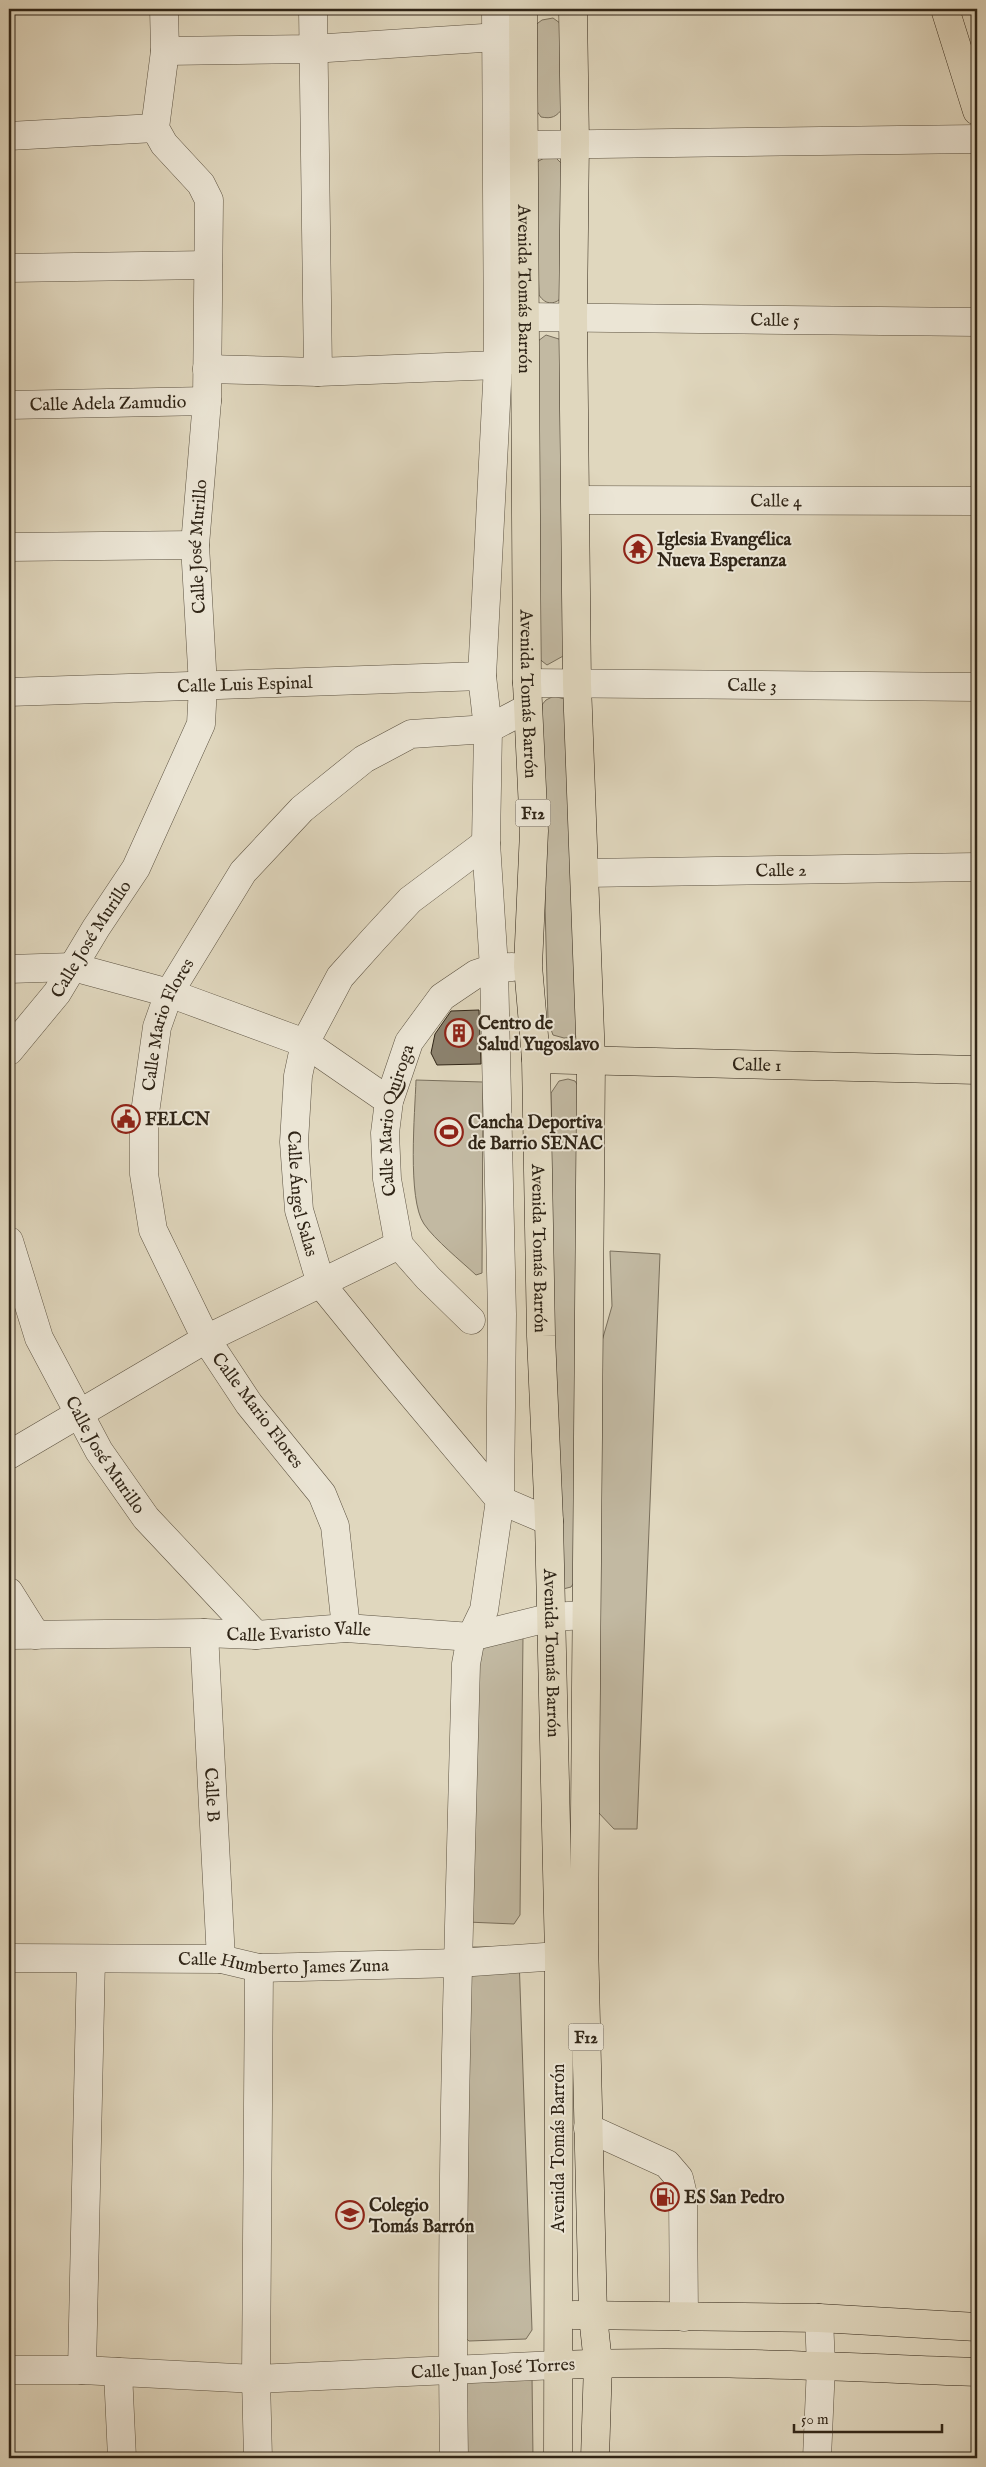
<svg xmlns="http://www.w3.org/2000/svg" width="986" height="2467" font-family="'IM FELL English',serif">
<style>
.green{fill:#c2b9a2;stroke:#796f5c}
.building{fill:#8c826e;stroke:#302517}
.lines{fill:none;stroke-linecap:round;stroke-linejoin:round}
.minor-casing{stroke:#5c5241;stroke-width:29}
.major-casing{stroke:#302517;stroke-width:29}
.minor{stroke:#ebe5d5;stroke-width:28}
.major{stroke:#e0d7be;stroke-width:28}
.labels{text-anchor:middle;stroke-width:4;stroke-linejoin:round;paint-order:stroke}
.shield{fill:#ebe5d5;stroke:#685f50;stroke-width:1}
.shield-label{font-size:16px;font-weight:bold;fill:#302517}
.street-label{font-size:18px;fill:#302517;stroke:#ebe5d5}
.poi-label{font-size:18px;font-weight:bold;fill:#302517;stroke:#ebe5d5;text-anchor:start}
</style>
<rect width="100%" height="100%" fill="#e0d7be"/>
<filter id="stains"><feTurbulence type="fractalNoise" baseFrequency=".004" numOctaves="4"/><feColorMatrix values="0 0 0 0 .2 0 0 0 0 .09 0 0 0 0 .02 0 0 0 .5 -.17"/></filter>
<radialGradient id="worn" r=".72"><stop offset=".6" stop-color="#630" stop-opacity="0"/><stop offset="1" stop-color="#630" stop-opacity=".3"/></radialGradient>
<path class="green" d="M553,18l11,8 -1,82c-7,9 -11,11 -22,9l-5,-7 -2,-84 8,-6z
M546,157l10,1 7,7 1,130c-8,10 -18,11 -25,0l-4,-127 2,-6z
M546,335l16,5 3,315 -18,10 -9,-7v-317z
M554,696l10,3 4,10 9,315 -1,13 -12,1 -11,-3 -5,-14 -8,-314 6,-7z
M568,1079l7,2 5,8 -3,489 -6,9 -8,2 -12,-166v-330l8,-12z
M416,1080l67,2 -1,191 -6,2c-15,-14 -41,-35 -52,-51 -17,-25 -9,-112 -8,-144z
M610,1251l50,3 -23,575h-23l-17,-18 5,-470 10,-35z
M523,1636l-3,279 -6,9 -47,-2 -4,-276z
M467,1947h44l8,10 13,373 -6,9 -57,2 -8,-7z
M461,2369l71,7 1,82h-71z"/>
<path class="building" d="M479,1010l2,54 -44,1 -6,-12 4,-19 16,-23z"/>
<g class="lines">
<defs>
<g id="minor">
<path d="M313,9l5,363"/>
<path d="M165,51l147,-2 203,-13"/>
<path d="M9,136l146,-8"/>
<path d="M525,145l452,-6"/>
<path d="M9,268l199,-3"/>
<path id="s1" d="M524,317l453,5"/>
<path d="M207,369l111,3 180,-7 16,-8"/>
<path id="s2" d="M9,405l198,-4"/>
<path id="s3" d="M576,500l401,1"/>
<path d="M9,547l186,-2"/>
<path id="s4" d="M527,683l450,4"/>
<path id="s5" d="M9,692l473,-16"/>
<path id="s6" d="M486,843l-76,57 -36,39 -34,38 -35,66 -7,33 -4,66 5,68 22,74 65,80 114,136 49,21"/>
<path id="s7" d="M585,873l392,-6"/>
<path d="M9,969l64,-2 96,26 136,50 84,58"/>
<path id="s8" d="M9,1051l48,-58 39,-65 40,-60 65,-144 2,-38 -8,-141 12,-144 2,-201 -8,-16 -37,-40 -9,-16 10,-77 -1,-42"/>
<path id="s9" d="M9,1241l30,97 60,113 47,67 110,117"/>
<path id="s10" d="M471,1320l-43,-42 -29,-33 -12,-66 -2,-46 4,-32 20,-59 33,-45 34,-23 18,-6 18,-1"/>
<path d="M9,1455l197,-116 193,-94"/>
<path d="M9,1592l27,43"/>
<path id="s11" d="M346,1628l-11,-102 -13,-32 -73,-90 -43,-65 -53,-109 -9,-56v-54l13,-93 12,-34 74,-121 59,-63 62,-50 47,-25 77,-5 40,-21"/>
<path id="s12" d="M204,1633l17,326"/>
<path id="s13" d="M9,1635l195,-2 52,2 90,-7 125,9 81,-20 33,-2"/>
<path id="s14" d="M9,1958l212,1 38,9 199,-5 101,-7"/>
<path d="M588,2128l79,36 12,14 4,17 1,122"/>
<path d="M9,2370h73l174,9 301,-14"/>
<path d="M82,2370l9,-411"/>
<path d="M118,2372l4,86"/>
<path d="M258,2458l-2,-79 3,-411"/>
<path d="M454,2458c-4,-265 5,-530 12,-794l5,-27 13,-27 16,-110 2,-186 -8,-346 -8,-125 2,-114 -6,-53 16,-311 -2,-356"/>
<path d="M817,2458l4,-92 -2,-48"/>
</g>
<g id="major">
<path id="s15" d="M523,9l4,674 7,148 -6,135 8,93 5,277 8,185 10,435 -1,502"/>
<path d="M573,9l2,133 -2,175 4,367 14,377 -7,879 9,376 5,47 -3,95"/>
<path d="M945,9l32,102"/>
<path id="s16" d="M536,1059l441,11"/>
<path d="M574,2315l245,3 158,9"/>
<path d="M557,2365c139,-6 280,2 420,7"/>
</g>
</defs>
<use href="#minor" class="minor-casing"/>
<use href="#major" class="major-casing"/>
<use href="#minor" class="minor"/>
<use href="#major" class="major"/>
</g>
<defs>
<symbol id="temple-ring" viewBox="-11 -11 22 22"><circle r="9.5" fill="#ebe5d5" stroke="#8f2418" stroke-width="1.5"/><path d="M0-6L5-2H3V0L6.5 2.5H4V6H1.5V3h-3V6H-4V2.5H-6.5L-3 0V-2H-5Z" fill="#8f2418"/></symbol>
<symbol id="building-ring" viewBox="-11 -11 22 22"><circle r="9.5" fill="#ebe5d5" stroke="#8f2418" stroke-width="1.5"/><path d="M-4-6H4V6H1V3H-1V6H-4ZM-2.5-4.3h1.7v1.8h-1.7ZM.8-4.3h1.7v1.8H.8ZM-2.5-1h1.7V.8h-1.7ZM.8-1h1.7V.8H.8Z" fill="#8f2418"/></symbol>
<symbol id="civic-ring" viewBox="-11 -11 22 22"><circle r="9.5" fill="#ebe5d5" stroke="#8f2418" stroke-width="1.5"/><path d="M-.6-6.5H3V-4.5H.6V-3L4-1V1h2V6H-6V1h2V-1L-.6-3ZM-1.2 2.5V6h2.4V2.5Z" fill="#8f2418"/></symbol>
<symbol id="stadium-ring" viewBox="-11 -11 22 22"><circle r="9.5" fill="#ebe5d5" stroke="#8f2418" stroke-width="1.5"/><path d="M0-5a6.5 5 0 1 0 0 10a6.5 5 0 1 0 0-10ZM-3.5-1.8h7v3.6h-7Z" fill="#8f2418"/></symbol>
<symbol id="fuel-ring" viewBox="-11 -11 22 22"><circle r="9.5" fill="#ebe5d5" stroke="#8f2418" stroke-width="1.5"/><path d="M-5.5-6h7V0h2V4h1.3V-2.5L3-4.5l.8-.8L6-3V5H2.5V1h-1V6h-7ZM-4.2-4.7v3.2H.2V-4.7Z" fill="#8f2418"/></symbol>
<symbol id="school-ring" viewBox="-11 -11 22 22"><circle r="9.5" fill="#ebe5d5" stroke="#8f2418" stroke-width="1.5"/><path d="M0-5L7-2L0 1L-7-2ZM-4 1L0 2.5L4 1V4Q0 6-4 4Z" fill="#8f2418"/></symbol>
</defs>
<g fill-rule="evenodd">
<use href="#temple-ring" x="622" y="533" width="32" height="32"/>
<use href="#building-ring" x="443" y="1017" width="32" height="32"/>
<use href="#civic-ring" x="110" y="1103" width="32" height="32"/>
<use href="#stadium-ring" x="433" y="1116" width="32" height="32"/>
<use href="#fuel-ring" x="649" y="2181" width="32" height="32"/>
<use href="#school-ring" x="334" y="2199" width="32" height="32"/>
</g>
<g class="labels">
<g class="shield">
<rect x="515.5" y="799.5" width="35" height="27" rx="4"/>
<rect x="568.5" y="2023.5" width="35" height="27" rx="4"/>
</g>
<g class="shield-label">
<text x="533" y="819">F12</text>
<text x="586" y="2043">F12</text>
</g>
<g class="street-label">
<text dy="6" stroke="none"><textPath href="#s15" startOffset="280">Avenida Tomás Barrón</textPath></text>
<text dy="6" stroke="none"><textPath href="#s1" startOffset="251">Calle 5</textPath></text>
<text dy="6" stroke="none"><textPath href="#s2" startOffset="99">Calle Adela Zamudio</textPath></text>
<text dy="6" stroke="none"><textPath href="#s3" startOffset="200">Calle 4</textPath></text>
<text dy="6" stroke="none"><textPath href="#s8" startOffset="559">Calle José Murillo</textPath></text>
<text dy="6" stroke="none"><textPath href="#s5" startOffset="236">Calle Luis Espinal</textPath></text>
<text dy="6" stroke="none"><textPath href="#s4" startOffset="225">Calle 3</textPath></text>
<text dy="6" stroke="none"><textPath href="#s15" startOffset="685">Avenida Tomás Barrón</textPath></text>
<text dy="6" stroke="none"><textPath href="#s7" startOffset="196">Calle 2</textPath></text>
<text dy="6" stroke="none"><textPath href="#s8" startOffset="139">Calle José Murillo</textPath></text>
<text dy="6" stroke="none"><textPath href="#s11" startOffset="662">Calle Mario Flores</textPath></text>
<text dy="6" stroke="none"><textPath href="#s16" startOffset="221">Calle 1</textPath></text>
<text dy="6" stroke="none"><textPath href="#s10" startOffset="231">Calle Mario Quiroga</textPath></text>
<text dy="6" stroke="none"><textPath href="#s6" startOffset="426">Calle Ángel Salas</textPath></text>
<text dy="6" stroke="none"><textPath href="#s15" startOffset="1240">Avenida Tomás Barrón</textPath></text>
<text transform="translate(258 1410) rotate(53)" y="6">Calle Mario Flores</text>
<text dy="6" stroke="none"><textPath href="#s9" startOffset="236">Calle José Murillo</textPath></text>
<text dy="6" stroke="none"><textPath href="#s13" startOffset="290">Calle Evaristo Valle</textPath></text>
<text dy="6" stroke="none"><textPath href="#s15" startOffset="1645">Avenida Tomás Barrón</textPath></text>
<text dy="6" stroke="none"><textPath href="#s12" startOffset="162">Calle B</textPath></text>
<text dy="6" stroke="none"><textPath href="#s14" startOffset="275">Calle Humberto James Zuna</textPath></text>
<text transform="translate(558 2148) rotate(-90)" y="6">Avenida Tomás Barrón</text>
<text transform="translate(493 2368) rotate(-3)" y="6">Calle Juan José Torres</text>
</g>
<g class="poi-label">
<text x="657" y="545">Iglesia Evangélica<tspan x="657" dy="21">Nueva Esperanza</tspan></text>
<text x="478" y="1029">Centro de<tspan x="478" dy="21">Salud Yugoslavo</tspan></text>
<text x="145" y="1125">FELCN</text>
<text x="468" y="1128">Cancha Deportiva<tspan x="468" dy="21">de Barrio SENAC</tspan></text>
<text x="684" y="2203">ES San Pedro</text>
<text x="369" y="2211">Colegio<tspan x="369" dy="21">Tomás Barrón</tspan></text>
</g>
</g>
<rect width="986" height="2467" fill="none" stroke="#e0d7be" stroke-width="30"/>
<rect x="10" y="10" width="966" height="2447" fill="none" stroke="#302517" stroke-width="2.5"/>
<rect x="15" y="15" width="956" height="2437" fill="none" stroke="#302517"/>
<path d="M794 2424v8h148v-8" fill="none" stroke="#302517" stroke-width="2.5"/>
<text x="801" y="2424" font-size="15" fill="#302517" stroke="#ebe5d5" stroke-width="4" paint-order="stroke">50 m</text>
<rect width="100%" height="100%" filter="url(#stains)"/>
<rect width="100%" height="100%" fill="url(#worn)"/>
</svg>
